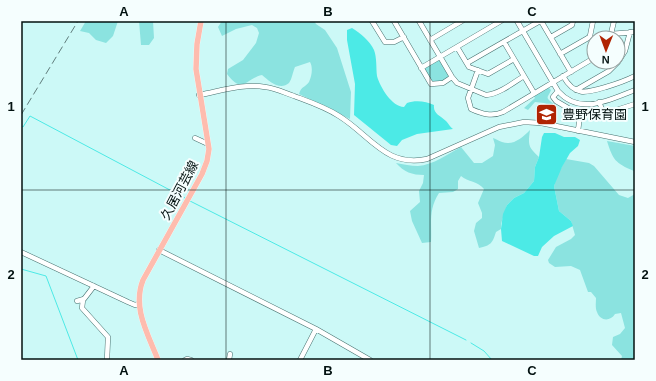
<svg xmlns="http://www.w3.org/2000/svg" width="656" height="381" font-family="Arial,'Noto Sans JP',sans-serif">
<style>
.green{fill:#8be3e0}
.water{fill:#4ceae6}
.lines{fill:none;stroke-linecap:round;stroke-linejoin:round}
.stream{stroke:#4ceae6;stroke-width:1}
.minor-casing{stroke:#487270;stroke-width:5.5}
.major-casing{stroke:#fff;stroke-width:6}
.minor{stroke:#fff;stroke-width:4.5}
.major{stroke:#febcae;stroke-width:5.5}
.rail{stroke:#607d7c;stroke-width:1;stroke-dasharray:8 4;stroke-linecap:butt}
.grid{fill:none;stroke:#031211;stroke-width:1;stroke-opacity:0.55}
.labels{text-anchor:middle;stroke-width:4;stroke-linejoin:round;paint-order:stroke}
.poi-label{font-size:13px;fill:#031211;stroke:#f5fefe;text-anchor:start}
.street-label{font-size:13px;fill:#031211;stroke:#f5fefe}
.neatline{fill:none;stroke:#031211;stroke-width:1.5}
.grid-label{font-size:13px;text-anchor:middle;font-weight:bold;fill:#031211}
</style>
<rect width="100%" height="100%" fill="#ccf9f7"/>
<path class="green" d="M86,21h32l-5,15 -7,7 -10,-3 -7,-7 -9,-2z
M139,21h14l1,17 -5,7h-8z
M222,21h92l2,3 9,6 12,18 14,44 -1,27 -51,-25c2,-8 7,-7 10,-12 3,-6 4,-15 1,-20l-15,5c-2,4 -3,12 -6,16 -9,8 -20,-2 -27,-8 -17,4 -19,20 -35,-1l1,-5 15,-9 13,-17 3,-10 -2,-5 -5,-3 -16,4 -14,7 -4,-9z
M439,60h1l10,16 -8,6 -10,1 -7,-13v-2z
M548,87l3,3c-3,8 -7,7 3,14l-2,2 -8,-3 -9,-1 -7,8 -4,-2 11,-10 -1,-2z
M530,130c-2,15 -2,17 9,27l-4,10 -1,14 -10,12 -10,5 -7,7 -6,19v5l-5,3c-4,12 -5,13 -17,16l-5,-17 2,-8 6,-5v-5l-4,-10 6,-14c-6,-8 -16,-7 -23,-13l-3,5v8l-5,3 -14,1c-11,17 -7,31 -8,49l-9,1 -10,-22 -2,-10 10,-9 -1,-11 4,-8 1,-8c-12,0 -20,-3 -28,-12 7,1 15,3 22,3 15,-1 30,-12 43,-19l13,16h8l11,-7 2,-11 -2,-7c4,1 5,3 9,4 11,4 20,-4 28,-12z
M607,141l28,5v27l-1,-2c-19,-8 -21,-11 -27,-30z
M566,159l23,4 5,3 25,29 9,3 7,-4v166h-14l1,-4 -10,-11 1,-8 7,-3 5,-6 -4,-15 -6,1c-5,8 -15,7 -18,-2 -2,-4 -1,-10 -1,-14l-5,-6h-3l-8,-22 -9,-4 -16,1 -6,-4 -1,-3 8,-13 15,-8 4,-4 -4,-14 -12,-10 -5,-25 3,-10z"/>
<path class="water" d="M352,28c8,5 18,13 22,22 3,8 2,18 3,26 3,11 15,31 27,31l3,-4c8,-3 19,-2 27,2 -1,9 6,10 12,16 2,2 4,6 7,8l-36,5 -15,6 -5,6 -6,-1 -37,-30 1,-31 -8,-44v-10z
M544,133h11l9,4h11l5,3 -2,6 -8,7 -8,14 -8,19 5,25 12,10 2,5 -19,10 -12,11 -4,9h-4l-32,-15 -1,-12 2,-15 4,-9 7,-7 10,-5 10,-12 1,-14 4,-10 3,-20z"/>
<g class="lines">
<path class="stream" d="M21,126l2,1 7,-11 155,82
M190,201l276,139
M21,269l25,7 32,84
M471,343l13,8 8,9"/>
<defs>
<path id="minor" d="M372,21l13,21h9l10,-5
M394,21l37,63 12,-1 9,-6
M419,21l33,56 5,6 29,12c13,-1 27,-12 38,-19
M517,21l41,70c22,25 51,9 77,-1
M541,21l30,51
M611,34l24,-2
M551,37l21,-12 1,-4
M610,38l4,-17
M430,40l32,-19
M504,42l30,51
M457,47l12,20 19,7 26,-15
M560,54l28,-16 2,-2 3,-15
M618,62l7,-11 5,-19
M467,63l73,-42
M421,68l80,-47
M478,70l-10,28 3,11c11,5 21,8 32,3l91,-54
M563,76c12,21 23,17 43,11 10,-3 19,-6 29,-11
M576,90l33,-19 9,-9
M558,91l-5,6 3,4 24,14 -2,16
M199,95c22,-4 44,-12 66,-8 10,1 20,6 29,9 16,6 31,11 45,20 31,19 47,52 88,43l72,-32 25,-5 17,1 94,19
M599,102l5,12 31,-10
M195,138l13,6
M159,250l157,79 54,31
M21,252l107,50 7,3 4,-1
M83,300l-1,8 26,29 -1,23
M77,301l7,-2 10,-13
M185,360l2,-1 4,1
M229,360l1,-6
M300,360l16,-31"/>
<path id="major" d="M158,360c-10,-26 -26,-52 -15,-80l59,-106 5,-13 2,-12 -13,-80 1,-25 4,-23"/>
</defs>
<use href="#minor" class="minor-casing"/>
<use href="#major" class="major-casing"/>
<use href="#minor" class="minor"/>
<use href="#major" class="major"/>
<path class="rail" d="M21,115l57,-94"/>
</g>
<path class="grid" d="M226,21v339M430,21v339M21,190h614"/>
<defs>
<symbol id="school-square" viewBox="-11 -11 22 22"><rect x="-9" y="-9" width="18" height="18" rx="4" fill="#b02403" stroke="#f5fefe"/><path d="M0-5L7-2L0 1L-7-2ZM-4 1L0 2.5L4 1V4Q0 6-4 4Z" fill="#fff"/></symbol>
</defs>
<g fill-rule="evenodd">
<use href="#school-square" x="534" y="102" width="25" height="25"/>
</g>
<g class="labels">
<g class="poi-label">
<text x="562" y="119">豊野保育園</text>
</g>
<g class="street-label">
<text transform="translate(179 190) rotate(-62)" y="5">久居河芸線</text>
</g>
</g>
<rect width="656" height="381" fill="none" stroke="#f5fefe" stroke-width="44"/>
<g transform="translate(606 50) rotate(181)"><circle r="19" fill="#f5fefe" stroke="#94a09f"/>
<path d="M0-3L7 15L0 10L-7 15Z" fill="#b02403"/>
<text y="-6" font-size="11" font-weight="bold" text-anchor="middle" fill="#031211">N</text>
</g>
<rect x="22" y="22" width="612" height="337" class="neatline"/>
<g class="grid-label">
<text x="124" y="16">A</text>
<text x="328" y="16">B</text>
<text x="532" y="16">C</text>
<text x="11" y="111">1</text>
<text x="645" y="111">1</text>
<text x="11" y="279">2</text>
<text x="645" y="279">2</text>
<text x="124" y="375">A</text>
<text x="328" y="375">B</text>
<text x="532" y="375">C</text>
</g>
</svg>
